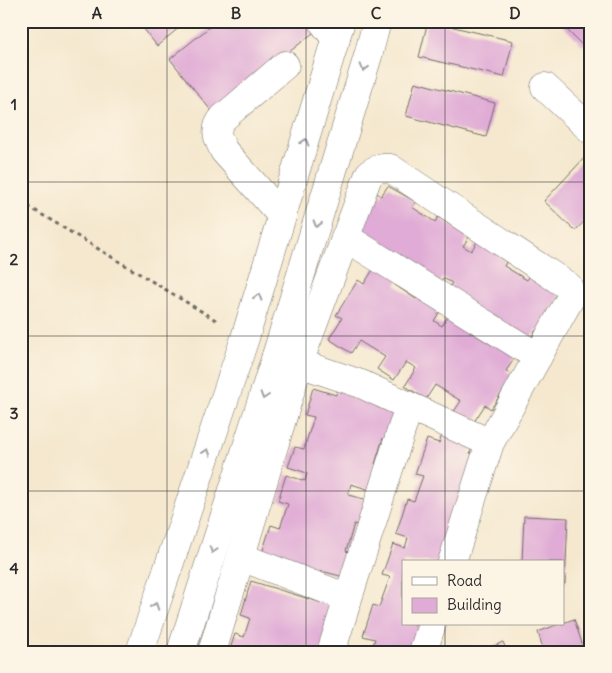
<svg xmlns="http://www.w3.org/2000/svg" width="612" height="673" font-family="Delius,sans-serif">
<style>
.building{fill:#e0abd6}
.lines{fill:none;stroke-linecap:round;stroke-linejoin:round}
.street-casing{stroke:#726d64;stroke-width:29}
.secondary-casing{stroke:#726d64;stroke-width:29}
.path{stroke:#726d64;stroke-width:3;stroke-dasharray:4 4;stroke-linecap:butt}
.street{stroke:#fff;stroke-width:28}
.secondary{stroke:#fff;stroke-width:28}
.oneway{stroke:#a0a0a0}
.grid{fill:none;stroke:#2b2b2b;stroke-width:1;stroke-opacity:0.55}
.neatline{fill:none;stroke:#2b2b2b;stroke-width:2}
.grid-label{font-size:16px;text-anchor:middle;font-weight:bold;fill:#2b2b2b}
</style>
<rect width="100%" height="100%" fill="#fcf5e5"/>
<filter id="ink" filterUnits="userSpaceOnUse"><feTurbulence type="fractalNoise" baseFrequency=".02" numOctaves="2"/><feDisplacementMap in="SourceGraphic" scale="10" xChannelSelector="R" yChannelSelector="G"/><feConvolveMatrix kernelMatrix="1 2 1 2 8 2 1 2 1" color-interpolation-filters="sRGB"/></filter>
<filter id="wash" filterUnits="userSpaceOnUse"><feTurbulence type="fractalNoise" baseFrequency=".0096" numOctaves="4" result="noise"/><feDisplacementMap in="SourceGraphic" scale="20" xChannelSelector="R" yChannelSelector="G"/><feGaussianBlur stdDeviation="1.12" result="paint"/><feColorMatrix in="noise" values="0 0 0 0 0 0 0 0 0 0 0 0 0 0 0 0 0 1.4 0 .05"/><feComposite in="paint" operator="in"/></filter>
<g filter="url(#wash)">
<rect width="100%" height="100%" fill="#f5e8cf"/>
<g id="blocks">
<path class="building" d="M138,21h49l-30,25z
M217,21h95l6,8 -105,84 -43,-54z
M428,21l85,20 -9,36 -85,-20z
M558,21h33v17l-8,8z
M415,82l80,21 -9,34 -80,-21z
M588,154l3,2v58l-16,17 -31,-30z
M388,186l28,16 -4,5 23,15 3,-5 31,20 -6,9 8,5 6,-9 30,19 -3,5 23,14 3,-5 29,19 -17,40 -6,-4 -11,17 -81,-51 8,-13 -9,-5 -8,12 -81,-51 20,-48 7,5z
M379,260l22,15 -6,10 21,14 6,-11 23,15 -11,18 8,5 11,-18 22,14 -6,9 23,14 5,-9 23,14 -14,21 7,4 -22,34 -6,-4 -15,23 -19,-12 10,-15 -26,-16 -9,14 -21,-13 11,-18 -10,-6 -12,18 -17,-11 8,-12 -26,-16 -8,12 -22,-14 13,-21 -6,-3 22,-35 6,4z
M338,387l42,13 -3,7 19,6 -8,26 -5,-1 -8,26 5,2 -7,25 -22,-7 -3,11 20,5 -8,26 -6,-2 -8,27 6,2 -8,24 -23,-6 -2,7 -57,-25 9,-28 9,3 8,-24 -10,-3 8,-26 19,6 2,-8 -19,-6 7,-20 9,2 10,-32 -9,-2 8,-27 23,7z
M442,435l31,10 -3,8 13,4 -34,71 -11,34h-35v62h26l-15,28 -9,-3 -1,3h-21l-11,-4 3,-9 -12,-3 10,-31 6,2 11,-30 -8,-2 11,-31 12,4 3,-10 -12,-4 11,-35 7,2 9,-25 -8,-2 12,-35 12,4z
M524,516l44,2 -3,66h-2v-22h-41z
M251,581l84,26 -15,45h-91l6,-18 9,3 6,-19 -9,-3z
M574,619l11,33h-41l-6,-20 21,-8h4v-1z
M503,642l4,10h-26z"/>
</g>
</g>
<g filter="url(#ink)">
<use href="#blocks" fill-opacity="0" stroke="#726d64" stroke-width="1"/>
<g class="lines">
<defs>
<path id="street" d="M322,21l14,18
M545,87l46,43
M282,216l-58,-65c-6,-12 -11,-21 -1,-33l62,-53
M345,237l193,120
M241,557l107,41
M452,562l38,-119
M212,652l87,-289 70,-189c7,-5 12,-7 21,-6l178,118 2,5 1,6 -81,146 -129,-59 -62,-21 -11,-4 -12,-3
M331,652l78,-246
M423,652l9,-28"/>
<path id="secondary" d="M140,652l105,-314 96,-317
M181,652l95,-296 92,-300 9,-35"/>
</defs>
<use href="#street" class="street-casing"/>
<use href="#secondary" class="secondary-casing"/>
<path class="path" d="M21,202l198,120"/>
<use href="#street" class="street"/>
<use href="#secondary" class="secondary"/>
</g>
<defs><path id="oneway-chevron" d="M-2-3.5L2.5 0L-2 3.5" fill="none" stroke-width="1.6" stroke-linecap="round" stroke-linejoin="round" transform="scale(1.25)"/></defs>
<g class="oneway">
<use href="#oneway-chevron" transform="translate(364 68) rotate(107)"/>
<use href="#oneway-chevron" transform="translate(305 142) rotate(-73)"/>
<use href="#oneway-chevron" transform="translate(317 224) rotate(107)"/>
<use href="#oneway-chevron" transform="translate(258 297) rotate(-73)"/>
<use href="#oneway-chevron" transform="translate(264 396) rotate(108)"/>
<use href="#oneway-chevron" transform="translate(207 452) rotate(-71)"/>
<use href="#oneway-chevron" transform="translate(213 550) rotate(108)"/>
<use href="#oneway-chevron" transform="translate(155 606) rotate(-71)"/>
</g>
</g>
<path class="grid" d="M167,21v631M306,21v631M445,21v541M21,182h570M21,336h570M21,491h570M445,624v28"/>
<rect width="612" height="673" fill="none" stroke="#fcf5e5" stroke-width="55"/>
<rect x="402" y="560" width="162" height="65" fill="#fcf5e5" stroke="#a8a49b"/>
<rect x="412" y="577" width="25" height="8" fill="#ffffff" stroke="#a8a49b"/>
<text x="447" y="586" font-size="15" fill="#2b2b2b">Road</text>
<rect x="412" y="598" width="25" height="15" fill="#e0abd6" stroke="#a8a49b"/>
<text x="447" y="610" font-size="15" fill="#2b2b2b">Building</text>
<rect x="28" y="28" width="556" height="618" class="neatline"/>
<g class="grid-label">
<text x="97" y="19">A</text>
<text x="236" y="19">B</text>
<text x="376" y="19">C</text>
<text x="515" y="19">D</text>
<text x="14" y="110">1</text>
<text x="14" y="265">2</text>
<text x="14" y="419">3</text>
<text x="14" y="574">4</text>
</g>
</svg>
